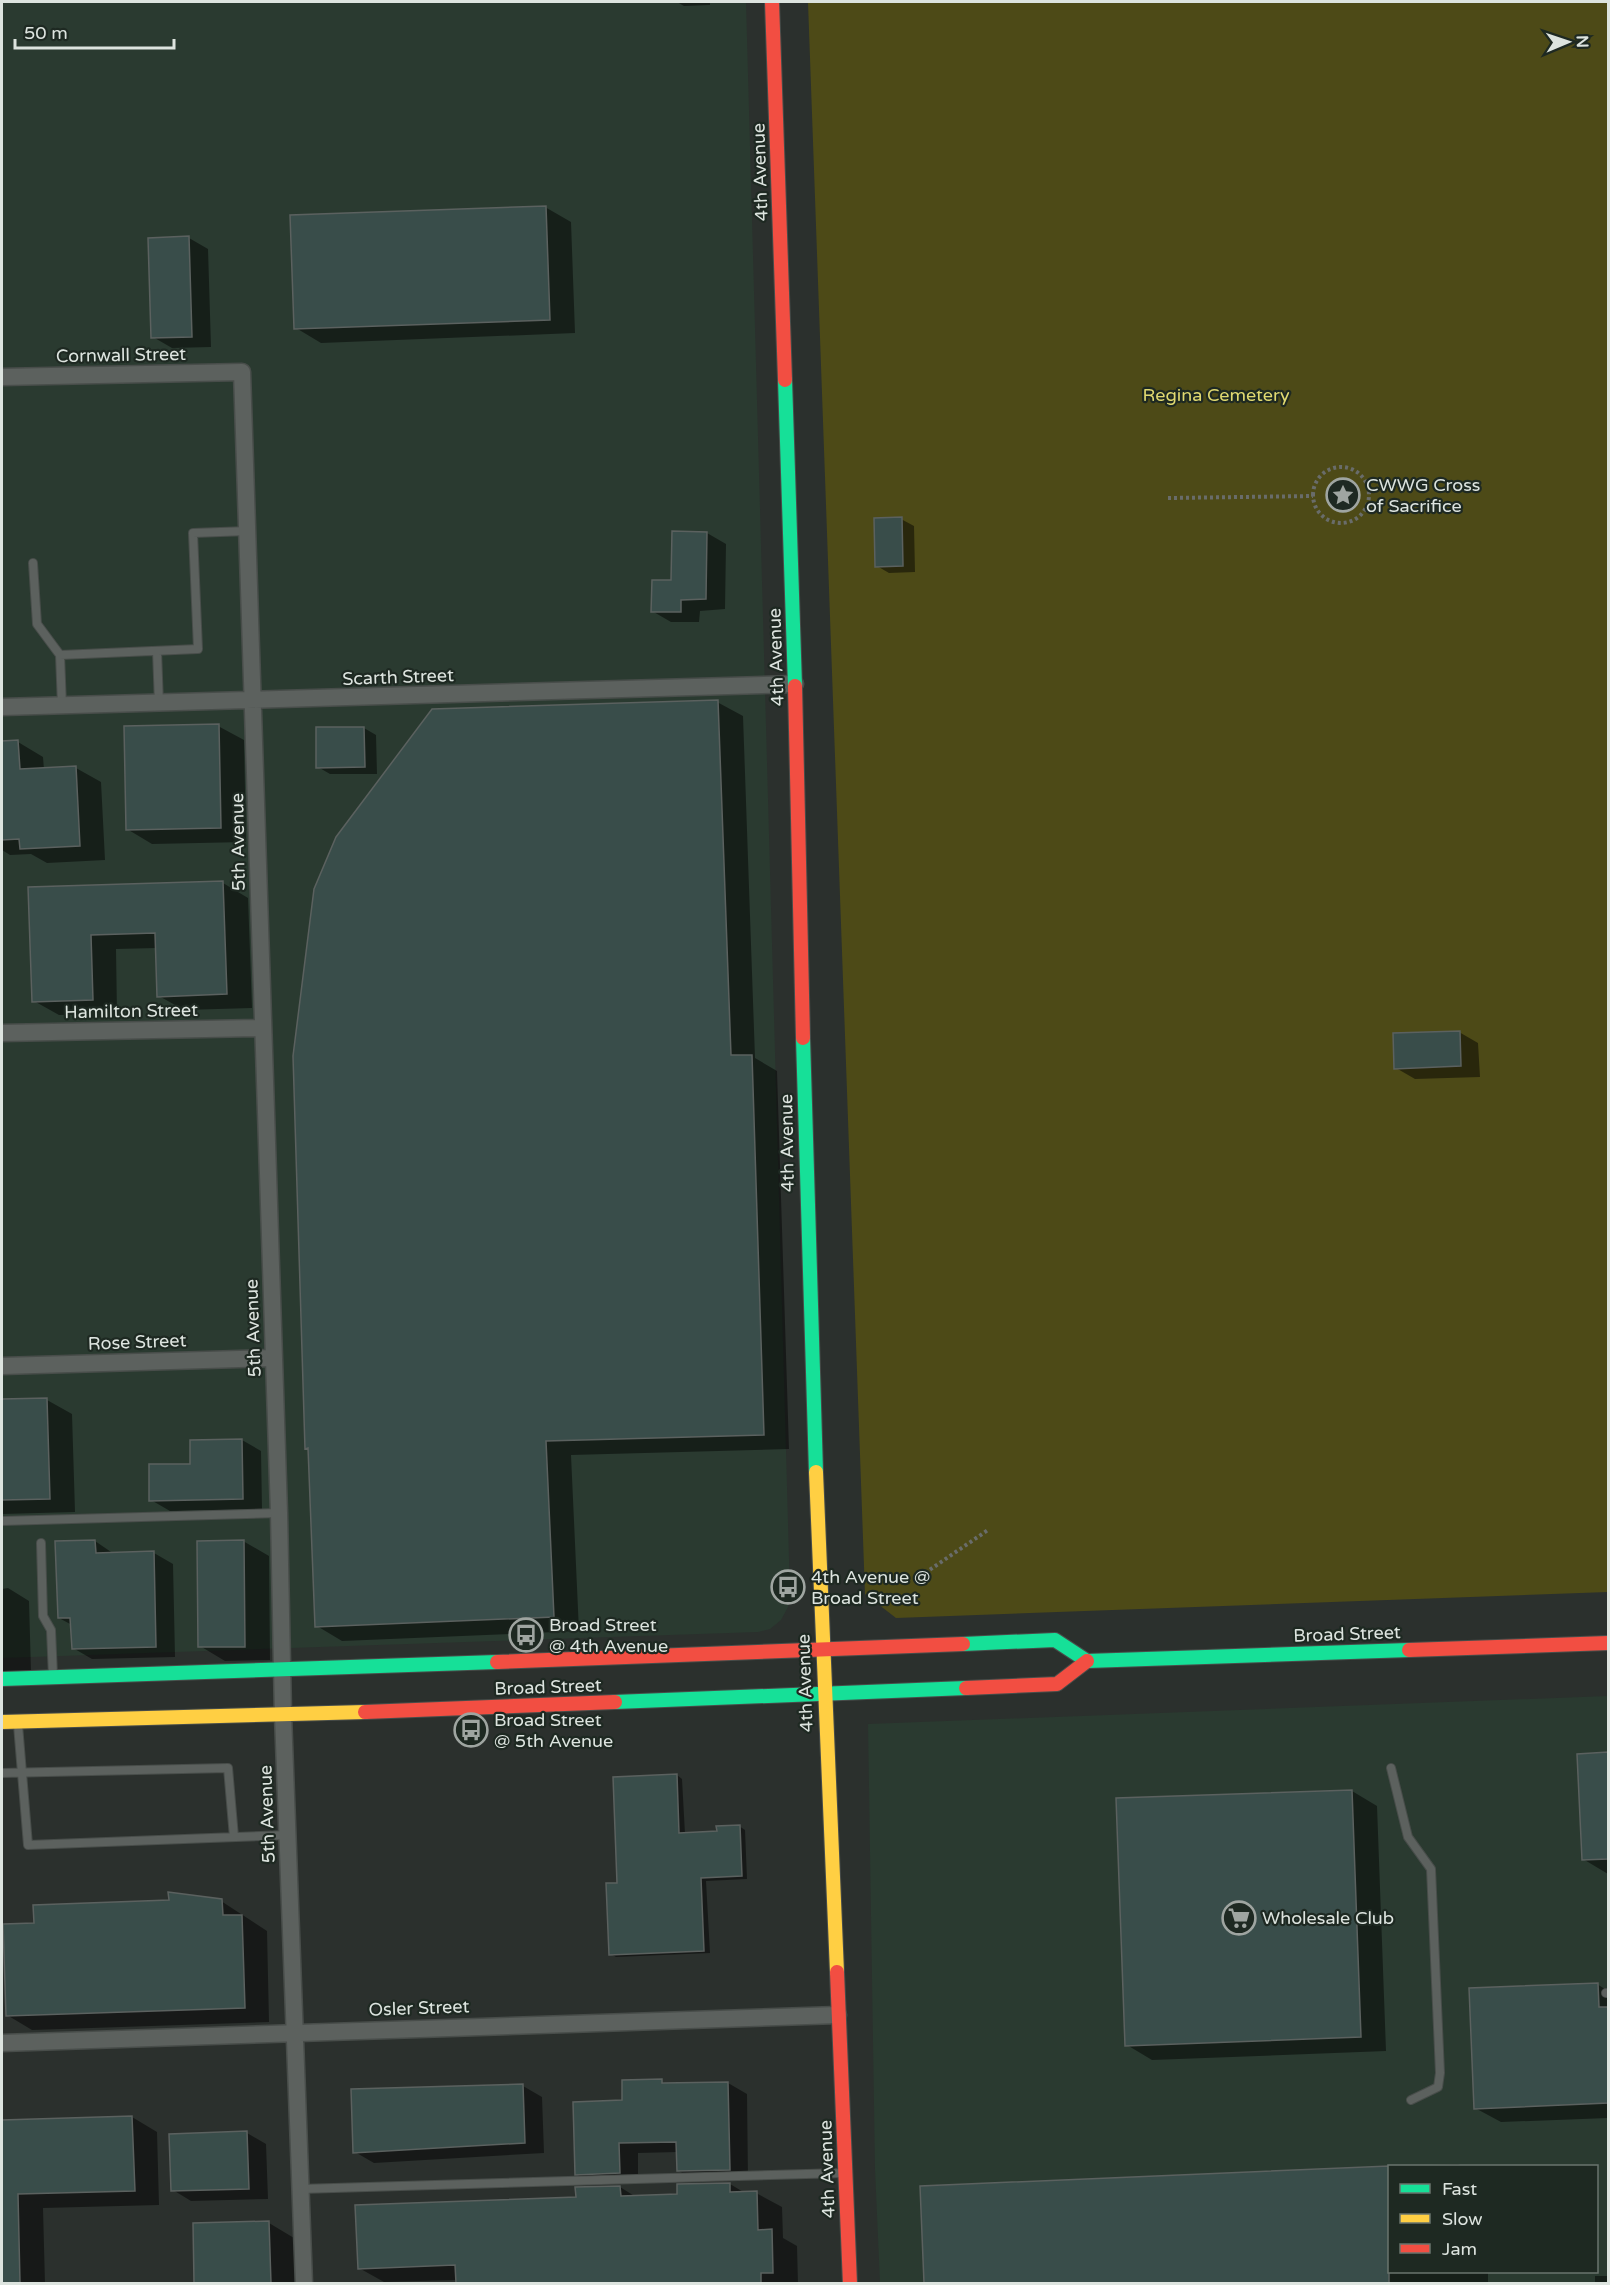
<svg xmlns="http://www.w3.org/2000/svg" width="1610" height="2285" font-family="'Varela Round',sans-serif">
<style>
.built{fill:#2a3a30;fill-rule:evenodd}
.green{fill:#4d4a17}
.shadow{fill:#0007}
.building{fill:#394d4a;stroke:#5b615f;stroke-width:1.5}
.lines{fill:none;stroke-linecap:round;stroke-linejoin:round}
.lane-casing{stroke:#484d4a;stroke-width:10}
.street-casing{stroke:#484d4a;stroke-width:19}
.fast-casing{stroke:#484d4a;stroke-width:16}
.slow-casing{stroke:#484d4a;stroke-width:16}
.jam-casing{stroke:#484d4a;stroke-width:16}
.path{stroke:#696c6a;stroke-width:4;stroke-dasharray:3 3;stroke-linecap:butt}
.lane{stroke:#5c615e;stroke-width:8}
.street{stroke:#5c615e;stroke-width:16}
.fast{stroke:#16e098;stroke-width:14}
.slow{stroke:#ffcf43;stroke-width:14}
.jam{stroke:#f24e42;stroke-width:14}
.labels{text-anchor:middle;stroke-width:4.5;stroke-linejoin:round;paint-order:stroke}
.street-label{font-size:18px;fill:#dde4df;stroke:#1e2922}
.park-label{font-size:18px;fill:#e0d970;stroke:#1e2922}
.poi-label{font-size:18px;fill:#dde4df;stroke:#1e2922;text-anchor:start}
</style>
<rect width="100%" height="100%" fill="#2b302d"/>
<path class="built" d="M2,2h744l44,1593 -2,12 -7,13 -11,9 -12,3 -756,26z
M1608,1696v587h-728l-5,-114 -7,-445zM1390,2166h206v106h-206z"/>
<path class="green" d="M808,2h800v1590l-712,26 -31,-24z"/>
<path class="shadow" d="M677,2h33v3l-26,1z
M545,207l26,15 4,111 -254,10 -25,-15z
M189,238l19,11 3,98 -39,1 -19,-11z
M901,519l13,7 1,46 -26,1 -12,-7z
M707,533l19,11 -1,65 -25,2 -1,11h-28l-19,-11z
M717,702l26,14 12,342 22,13 12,378 -218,6 8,176 -237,10 -25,-15 -8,-176 -3,-2z
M218,726l26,14 2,102 -94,2 -25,-15z
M364,728l12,7 1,39h-47l-12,-7z
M18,742l25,15 1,13 32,-2 25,14 4,78 -58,3 -16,-9 -21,1 -8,-5v-107z
M223,883l25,15 4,110 -68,2 -25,-14 -2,-48 -41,1 1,65 -58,1 -25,-14 -5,-113z
M1459,1032l19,11 2,34 -65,2 -19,-11z
M47,1400l25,14 3,98 -73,2v-113z
M242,1440l19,11 1,58 -92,2 -19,-11 41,-35z
M95,1541l19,13 40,-1 19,11 2,93 -83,2 -19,-11 -1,-23 -13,-7z
M243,1541l26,15 1,104 -45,1 -25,-15z
M8,1588l21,13 2,71 -29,1v-84z
M1608,1754v120l-25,-15 -4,-104z
M677,1775l5,4 3,55 33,-2 21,-6 6,4 2,49 -41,2 4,72 -94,4 -5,-3z
M1352,1791l25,15 9,245 -234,9 -25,-15z
M221,1901l46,30 2,91 -237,8 -25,-15 28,-91z
M1597,1984l11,7v127l-107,4 -26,-14z
M623,2082l105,1 19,11 1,86 -51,2 -18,-11 -1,-19 -40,1v30l-43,2 -19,-11 48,-72z
M523,2086l19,11 2,56 -170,10 -19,-11z
M132,2117l25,15 2,73 -116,3 2,76h-43v-163z
M247,2133l19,11 2,55 -77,2 -18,-11z
M1458,2164l4,2h-57z
M1390,2167v105h98v12h-562l-5,-97z
M730,2184l15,9h11l26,14 1,31 14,8 1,38h-341v-4l-73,2 -25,-14 261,-81 16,10 43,-2z
M269,2223l25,15 1,46h-99l-1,-60z
M1595,2276h13v8h-13z"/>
<path class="building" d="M546,206l4,114 -256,9 -4,-114z
M189,236l3,101 -41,1 -3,-100z
M902,517l1,49 -28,1 -1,-49z
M672,531l35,1 -1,67 -25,1v12h-30l1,-32h19z
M718,700l13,355h21l12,380 -218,6 8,176 -239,10 -7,-179 -3,1 -12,-393 21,-167 22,-52 96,-128z
M219,724l2,104 -95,2 -2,-104z
M316,727h48l1,40 -49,1z
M18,740l2,29 56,-3 4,80 -60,3 -1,-10 -17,1v-99z
M223,881l4,113 -70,3 -2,-64 -64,2 2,65 -61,2 -4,-115z
M1460,1031l1,35 -67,3 -1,-36z
M47,1398l3,101 -48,1v-101z
M242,1439l1,60 -94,2v-37h41v-24z
M95,1540l1,13 58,-2 2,96 -84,2 -2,-31h-12l-3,-77z
M244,1540l1,107h-47l-1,-106z
M1608,1752v107l-26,1 -5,-106z
M677,1774l2,59 38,-2 -1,-5 24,-1 2,51 -41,2 3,73 -95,4 -3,-72h11l-4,-106z
M1352,1790l9,247 -236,9 -9,-248z
M168,1892l54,7 1,16h19l3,93 -239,8 -3,-92 31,-1 -1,-18 136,-5z
M1598,1983l1,24h9v96l-134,6 -5,-121z
M662,2079v4l66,-1 2,88 -53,1 -1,-29 -57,1 1,30 -45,2 -2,-73 49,-2v-20z
M523,2084l2,59 -172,10 -2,-64z
M132,2116l3,75 -117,3 2,89h-18v-163z
M247,2131l2,58 -78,2 -2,-57z
M1389,2166v117h-465l-4,-97z
M730,2183v9l27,-1 1,39 14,-1 1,44h-12v10h-305l-1,-18 -97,4 -3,-64 221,-8 -1,-10 45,-1 1,10 56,-2v-10z
M269,2221l2,62h-77l-1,-60z"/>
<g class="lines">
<defs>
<path id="lane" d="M33,563l4,61 23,31
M157,651l2,53
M62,706l-2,-51 138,-6 -5,-116 55,-2
M2,1521l277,-8
M41,1543l2,73 8,14 2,46
M18,1725l10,120 259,-10
M1391,1768l17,69 23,32 9,204 -2,14 -27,13
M2,1773l226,-5 6,69
M1606,1993h2
M300,2189l542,-16"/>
<path id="street" d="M2,377l240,-5 37,1141 4,202 21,569
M2,707l793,-23
M2,1033l260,-5
M2,1366l272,-8
M2,2043l836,-28"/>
<path id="fast" d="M785,380l10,306
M803,1038l13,434
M963,1644l92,-4 32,21 322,-11
M2,1679l495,-17
M615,1702l351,-14"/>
<path id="slow" d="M816,1472l21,500
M2,1722l363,-10"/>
<path id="jam" d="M772,2l13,378
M795,686l8,352
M1409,1650l199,-7
M497,1662l466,-18
M966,1688l91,-4 30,-23
M365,1712l250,-10
M837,1972l13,312"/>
</defs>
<use href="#lane" class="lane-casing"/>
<use href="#street" class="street-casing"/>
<use href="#fast" class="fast-casing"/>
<use href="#slow" class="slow-casing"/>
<use href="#jam" class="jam-casing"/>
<path class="path" d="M1313 495a28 28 0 1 1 56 0a28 28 0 1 1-56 0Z
M1168,498l145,-2
M925,1573l63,-43"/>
<use href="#lane" class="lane"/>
<use href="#street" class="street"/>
<use href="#fast" class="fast"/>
<use href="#slow" class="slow"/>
<use href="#jam" class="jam"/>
</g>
<defs>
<symbol id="sight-ring" viewBox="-11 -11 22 22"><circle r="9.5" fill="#1e2922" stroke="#9fa5a1" stroke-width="1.5"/><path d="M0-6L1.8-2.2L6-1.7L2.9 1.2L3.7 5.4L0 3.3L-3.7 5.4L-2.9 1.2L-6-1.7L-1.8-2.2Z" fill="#9fa5a1"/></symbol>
<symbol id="bus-ring" viewBox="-11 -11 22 22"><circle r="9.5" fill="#1e2922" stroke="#9fa5a1" stroke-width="1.5"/><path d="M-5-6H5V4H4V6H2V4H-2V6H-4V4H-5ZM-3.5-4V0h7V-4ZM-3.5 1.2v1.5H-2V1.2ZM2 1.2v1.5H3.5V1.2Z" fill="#9fa5a1"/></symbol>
<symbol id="supermarket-ring" viewBox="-11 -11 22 22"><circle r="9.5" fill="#1e2922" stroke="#9fa5a1" stroke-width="1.5"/><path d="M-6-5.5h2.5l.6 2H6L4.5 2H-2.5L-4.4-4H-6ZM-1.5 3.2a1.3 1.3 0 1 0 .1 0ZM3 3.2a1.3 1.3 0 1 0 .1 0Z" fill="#9fa5a1"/></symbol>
</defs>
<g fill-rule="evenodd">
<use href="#sight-ring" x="1324" y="476" width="38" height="38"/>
<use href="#bus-ring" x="769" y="1568" width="38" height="38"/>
<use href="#bus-ring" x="507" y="1616" width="38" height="38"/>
<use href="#bus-ring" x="452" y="1711" width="38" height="38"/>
<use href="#supermarket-ring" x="1220" y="1899" width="38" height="38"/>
</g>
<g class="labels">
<g class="street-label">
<text transform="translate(760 172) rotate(-92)" y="6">4th Avenue</text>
<text transform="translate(121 355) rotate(-1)" y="6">Cornwall Street</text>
<text transform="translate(776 657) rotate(-92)" y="6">4th Avenue</text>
<text transform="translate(398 677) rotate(-2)" y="6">Scarth Street</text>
<text transform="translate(238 842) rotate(-91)" y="6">5th Avenue</text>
<text transform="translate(131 1011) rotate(-1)" y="6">Hamilton Street</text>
<text transform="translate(787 1143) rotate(-91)" y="6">4th Avenue</text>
<text transform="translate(253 1328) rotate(-92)" y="6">5th Avenue</text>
<text transform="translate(137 1342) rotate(-2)" y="6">Rose Street</text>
<text transform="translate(1347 1634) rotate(-2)" y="6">Broad Street</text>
<text transform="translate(805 1683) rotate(-92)" y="6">4th Avenue</text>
<text transform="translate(548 1687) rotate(-2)" y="6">Broad Street</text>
<text transform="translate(267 1814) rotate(-92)" y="6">5th Avenue</text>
<text transform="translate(419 2008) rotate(-2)" y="6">Osler Street</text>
<text transform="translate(827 2169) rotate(-92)" y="6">4th Avenue</text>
</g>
<g class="park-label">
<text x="1216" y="401">Regina Cemetery</text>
</g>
<g class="poi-label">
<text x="1366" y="491">CWWG Cross<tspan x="1366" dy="21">of Sacrifice</tspan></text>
<text x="811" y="1583">4th Avenue @<tspan x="811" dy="21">Broad Street</tspan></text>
<text x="549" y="1631">Broad Street<tspan x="549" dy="21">@ 4th Avenue</tspan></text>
<text x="494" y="1726">Broad Street<tspan x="494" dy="21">@ 5th Avenue</tspan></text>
<text x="1262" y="1924">Wholesale Club</text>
</g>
</g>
<rect width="1610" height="2285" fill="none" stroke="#dde4df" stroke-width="6"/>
<rect x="1388" y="2165" width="210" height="108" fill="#1e2922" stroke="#6a746e" stroke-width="1.5"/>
<rect x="1400" y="2184" width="30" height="9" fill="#16e098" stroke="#6a746e" stroke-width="1.5"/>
<text x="1442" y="2195" font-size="18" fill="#dde4df">Fast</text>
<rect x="1400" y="2214" width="30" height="9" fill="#ffcf43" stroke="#6a746e" stroke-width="1.5"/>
<text x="1442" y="2225" font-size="18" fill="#dde4df">Slow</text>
<rect x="1400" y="2244" width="30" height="9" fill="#f24e42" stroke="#6a746e" stroke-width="1.5"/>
<text x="1442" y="2255" font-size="18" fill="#dde4df">Jam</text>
<g transform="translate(1568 42) rotate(88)" stroke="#1e2922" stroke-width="4.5" paint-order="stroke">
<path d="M0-4.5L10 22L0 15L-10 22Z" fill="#dde4df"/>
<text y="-9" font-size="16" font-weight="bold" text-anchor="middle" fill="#dde4df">N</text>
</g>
<path d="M15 39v9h159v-9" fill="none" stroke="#dde4df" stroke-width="3"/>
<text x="24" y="39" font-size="18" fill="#dde4df" stroke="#1e2922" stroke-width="4.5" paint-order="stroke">50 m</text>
</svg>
